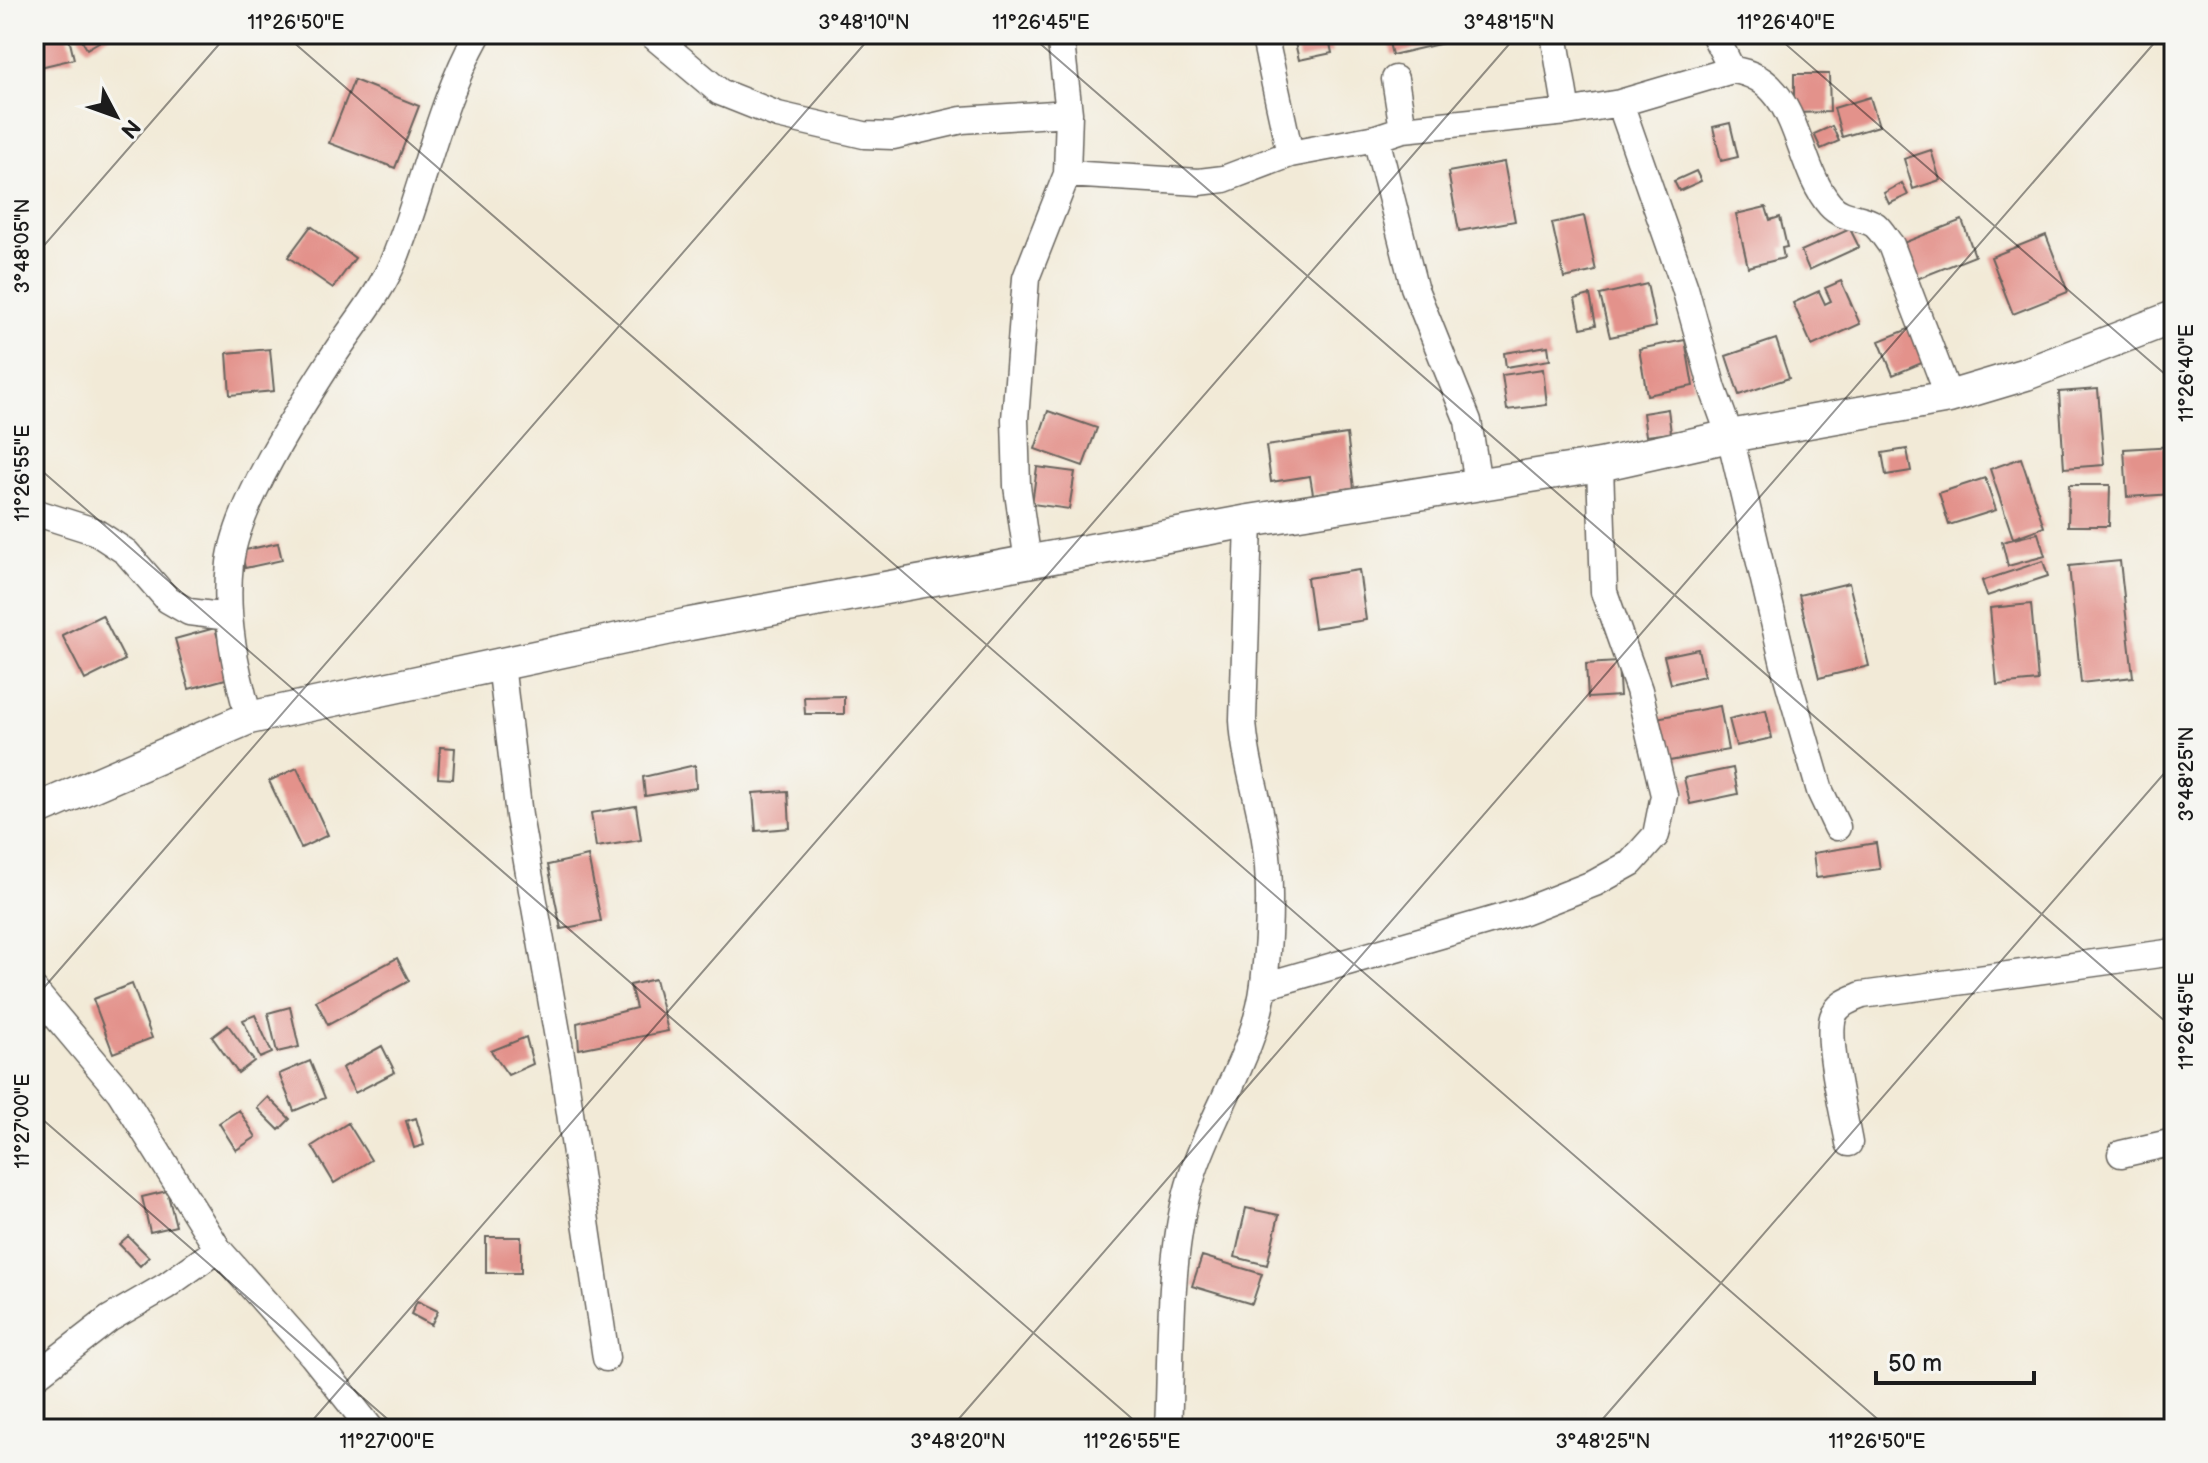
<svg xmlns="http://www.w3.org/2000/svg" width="2208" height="1463" font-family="'Balsamiq Sans',sans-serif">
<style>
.building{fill:#e3928b}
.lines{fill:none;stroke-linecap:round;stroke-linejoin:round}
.minor-casing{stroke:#67645d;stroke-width:29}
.tertiary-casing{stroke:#67645d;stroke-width:35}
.minor{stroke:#fff;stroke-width:26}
.tertiary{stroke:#fff;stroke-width:32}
.ticks{fill:none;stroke:#1c1c1c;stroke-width:2;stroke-opacity:0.45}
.neatline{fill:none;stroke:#1c1c1c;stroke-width:3}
.ticks-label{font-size:20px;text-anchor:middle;fill:#1c1c1c}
</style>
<rect width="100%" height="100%" fill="#f6f6f2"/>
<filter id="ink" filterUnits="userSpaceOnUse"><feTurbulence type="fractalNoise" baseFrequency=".0125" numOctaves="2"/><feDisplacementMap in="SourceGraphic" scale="16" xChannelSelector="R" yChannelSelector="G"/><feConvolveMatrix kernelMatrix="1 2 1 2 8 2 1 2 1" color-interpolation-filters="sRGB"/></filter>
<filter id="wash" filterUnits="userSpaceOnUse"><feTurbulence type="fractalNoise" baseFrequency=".006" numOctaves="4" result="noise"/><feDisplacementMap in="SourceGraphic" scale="32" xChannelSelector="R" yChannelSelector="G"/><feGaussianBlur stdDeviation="1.8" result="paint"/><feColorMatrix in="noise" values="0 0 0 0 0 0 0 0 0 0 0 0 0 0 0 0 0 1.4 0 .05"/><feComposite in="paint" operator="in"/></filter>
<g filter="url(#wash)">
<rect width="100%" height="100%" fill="#f2ead7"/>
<g id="blocks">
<path class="building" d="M34,34h34l6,25 -34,8z
M78,34h34l-25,15z
M1293,34h35l4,19 -33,7z
M1387,34h64l1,7 -60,14z
M1794,74h35l1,38 -36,1z
M354,80l65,26 -24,62 -66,-25z
M1870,97l9,29 -37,11 -8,-29z
M1730,123l8,34 -17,4 -8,-34z
M1832,126l7,15 -18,8 -7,-15z
M1931,150l9,30 -27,9 -9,-30z
M1504,162l11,59 -56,10 -11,-59z
M1696,171l5,10 -22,10 -5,-10z
M1902,183l6,12 -19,9 -5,-11z
M1766,207l4,13 10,-3 7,30 -5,1 2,10 -36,9 -12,-53z
M1584,216l12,55 -32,7 -12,-55z
M1962,220l13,36 -58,23 -14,-36z
M311,226l44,32 -22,30 -45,-31z
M1850,229l9,18 -50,23 -8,-19z
M2046,235l22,57 -55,22 -22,-57z
M1841,281l19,43 -48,22 -19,-43 26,-12 6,13 6,-3 -6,-13z
M1647,284l9,43 -46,10 -10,-42z
M34,285l10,1 -4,24 -6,-1z
M1590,295l6,30 -15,3 -6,-29z
M1916,326l13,34 -36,15 -14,-34z
M1776,339l13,39 -50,17 -13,-39z
M1685,340l8,46 -46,9 -8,-46z
M1548,346l2,14 -44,7 -2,-14z
M270,349l4,42 -44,4 -3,-42z
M1543,369l4,36 -40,5 -5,-35z
M2098,389l6,76 -40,3 -5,-76z
M1668,409l3,24 -25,3 -3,-23z
M1048,411l49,17 -14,38 -48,-17z
M1347,434l7,54 -41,6 -3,-18 -39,6 -5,-36z
M2174,446v48l-47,3 -3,-48z
M1907,449l4,22 -25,4 -4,-22z
M2021,458l23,69 -31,11 -23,-69z
M1037,467l38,5 -6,37 -37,-5z
M1985,478l11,32 -47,15 -10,-32z
M2069,485h41l-1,41h-41z
M2038,533l7,23 -37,10 -6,-24z
M278,543l4,17 -37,8 -4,-17z
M2043,561l5,15 -61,20 -5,-15z
M2120,561l13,116 -52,6 -12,-117z
M1359,570l7,50 -52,8 -7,-50z
M1849,583l20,83 -50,12 -20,-83z
M2031,604l7,77 -41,4 -7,-77z
M102,615l23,45 -40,20 -23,-45z
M215,628l14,50 -40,11 -14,-50z
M1698,649l6,27 -33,8 -7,-28z
M1618,662l2,34 -32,2 -2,-34z
M844,696v18h-39l-1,-17z
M1720,706l8,44 -69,13 -8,-44z
M1766,710l6,28 -36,8 -7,-27z
M440,747l15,1 -2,31 -15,-1z
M695,765l1,23 -51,8 -2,-19z
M297,768l31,67 -27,13 -32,-67z
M1733,768l5,26 -48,10 -6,-26z
M788,791l2,37 -34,3 -3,-38z
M636,806l5,34 -45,7 -5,-34z
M1876,843l4,26 -64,9 -3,-25z
M588,856l13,65 -40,8 -13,-64z
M397,958l12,23 -81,44 -12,-24z
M655,979l13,52 -89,18 -2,-26 59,-15 -6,-23z
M132,984l20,54 -39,15 -20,-54z
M290,1007l9,40 -22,5 -9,-39z
M255,1015l17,38 -12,5 -17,-38z
M228,1025l26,36 -16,12 -26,-36z
M526,1037l7,27 -25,11 -17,-24z
M382,1046l13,26 -40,21 -13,-25z
M310,1061l15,37 -31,13 -15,-37z
M268,1097l22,22 -11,11 -22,-22z
M239,1110l17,27 -20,13 -17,-27z
M416,1118l8,27 -10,3 -8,-27z
M348,1123l23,37 -37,23 -22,-37z
M167,1191l9,35 -26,6 -8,-35z
M1246,1208l33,7 -12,50 -32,-8z
M128,1236l21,21 -9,9 -21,-22z
M486,1237h35v36h-35z
M1202,1256l60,18 -10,30 -60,-18z
M417,1301l21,10 -7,14 -20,-11z"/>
</g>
</g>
<g filter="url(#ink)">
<use href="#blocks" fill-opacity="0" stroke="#67645d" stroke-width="2"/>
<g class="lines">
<defs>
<path id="minor" d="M651,34l69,58 58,23 86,20 29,1 69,-16 107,-7
M1060,34l9,79 -2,61 132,8 25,-3 66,-25
M1264,34l26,120 86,-16
M1554,34l13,78 53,-9 65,185 28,101 17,47 57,241 33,114 17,36
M1732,70c68,7 62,94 98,135 13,15 31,10 45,20 6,5 11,14 16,20l58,152
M1395,79l8,50 164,-17
M1620,103l112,-33 -18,-36
M1403,129l-27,9 38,149 54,134 10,63
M34,512l60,19 32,21 42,48 21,12 40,5
M1028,562l-11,-76 -2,-67 11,-141 41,-104
M501,664l18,152 45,256 42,286
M249,718c-14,-50 -25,-103 -19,-155 7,-59 69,-154 102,-205 22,-34 49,-64 64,-103 29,-74 43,-151 82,-221
M1264,986l260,-75 71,-28 36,-20 25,-28 8,-40 -25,-105 -35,-98 -4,-127
M34,990l86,102 98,157 94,106 59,74
M1849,1143c-5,-28 -23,-101 -16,-126 4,-13 17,-17 29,-22l312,-43
M2121,1154l53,-12
M34,1377l75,-58 57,-33 52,-37
M1168,1429c4,-80 -1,-176 24,-253 20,-64 64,-124 72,-192 5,-46 8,-99 1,-145 -6,-41 -20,-78 -22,-119l6,-199"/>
<path id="tertiary" d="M34,811l215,-93 441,-94 559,-103 351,-56 130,-29 219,-39 77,-23 148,-57"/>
</defs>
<use href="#minor" class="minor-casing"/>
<use href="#tertiary" class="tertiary-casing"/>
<use href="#minor" class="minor"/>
<use href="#tertiary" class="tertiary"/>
</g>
</g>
<path class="ticks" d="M284,34l1605,1395M1029,34l1145,995M1774,34l400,348M34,257l194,-223M34,464l1110,965M34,999l839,-965M34,1112l365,317M305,1429l1213,-1395M950,1429l1212,-1395M1594,1429l580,-667"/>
<rect width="2208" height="1463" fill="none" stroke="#f6f6f2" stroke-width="88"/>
<g transform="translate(116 116) rotate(131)" stroke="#f6f6f2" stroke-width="6" paint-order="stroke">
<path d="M0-6L14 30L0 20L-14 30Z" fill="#1c1c1c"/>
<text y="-12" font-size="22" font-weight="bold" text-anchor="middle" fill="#1c1c1c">N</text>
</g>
<path d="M1876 1371v12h158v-12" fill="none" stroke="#1c1c1c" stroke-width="4"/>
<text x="1888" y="1371" font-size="24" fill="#1c1c1c" stroke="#f6f6f2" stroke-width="6" paint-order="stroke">50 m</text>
<rect x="44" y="44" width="2120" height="1375" class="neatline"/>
<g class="ticks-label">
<text x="296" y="29">11°26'50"E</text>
<text x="864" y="29">3°48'10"N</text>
<text x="1041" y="29">11°26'45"E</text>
<text x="1509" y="29">3°48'15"N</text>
<text x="1786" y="29">11°26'40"E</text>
<text transform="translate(22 246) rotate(-90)" y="7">3°48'05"N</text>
<text transform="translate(2186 373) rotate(-90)" y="7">11°26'40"E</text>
<text transform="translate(22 473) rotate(-90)" y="7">11°26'55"E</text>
<text transform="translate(2186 774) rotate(-90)" y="7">3°48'25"N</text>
<text transform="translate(2186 1021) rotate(-90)" y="7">11°26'45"E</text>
<text transform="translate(22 1121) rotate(-90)" y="7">11°27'00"E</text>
<text x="387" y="1448">11°27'00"E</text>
<text x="958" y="1448">3°48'20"N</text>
<text x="1132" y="1448">11°26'55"E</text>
<text x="1603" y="1448">3°48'25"N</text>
<text x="1877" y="1448">11°26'50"E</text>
</g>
</svg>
